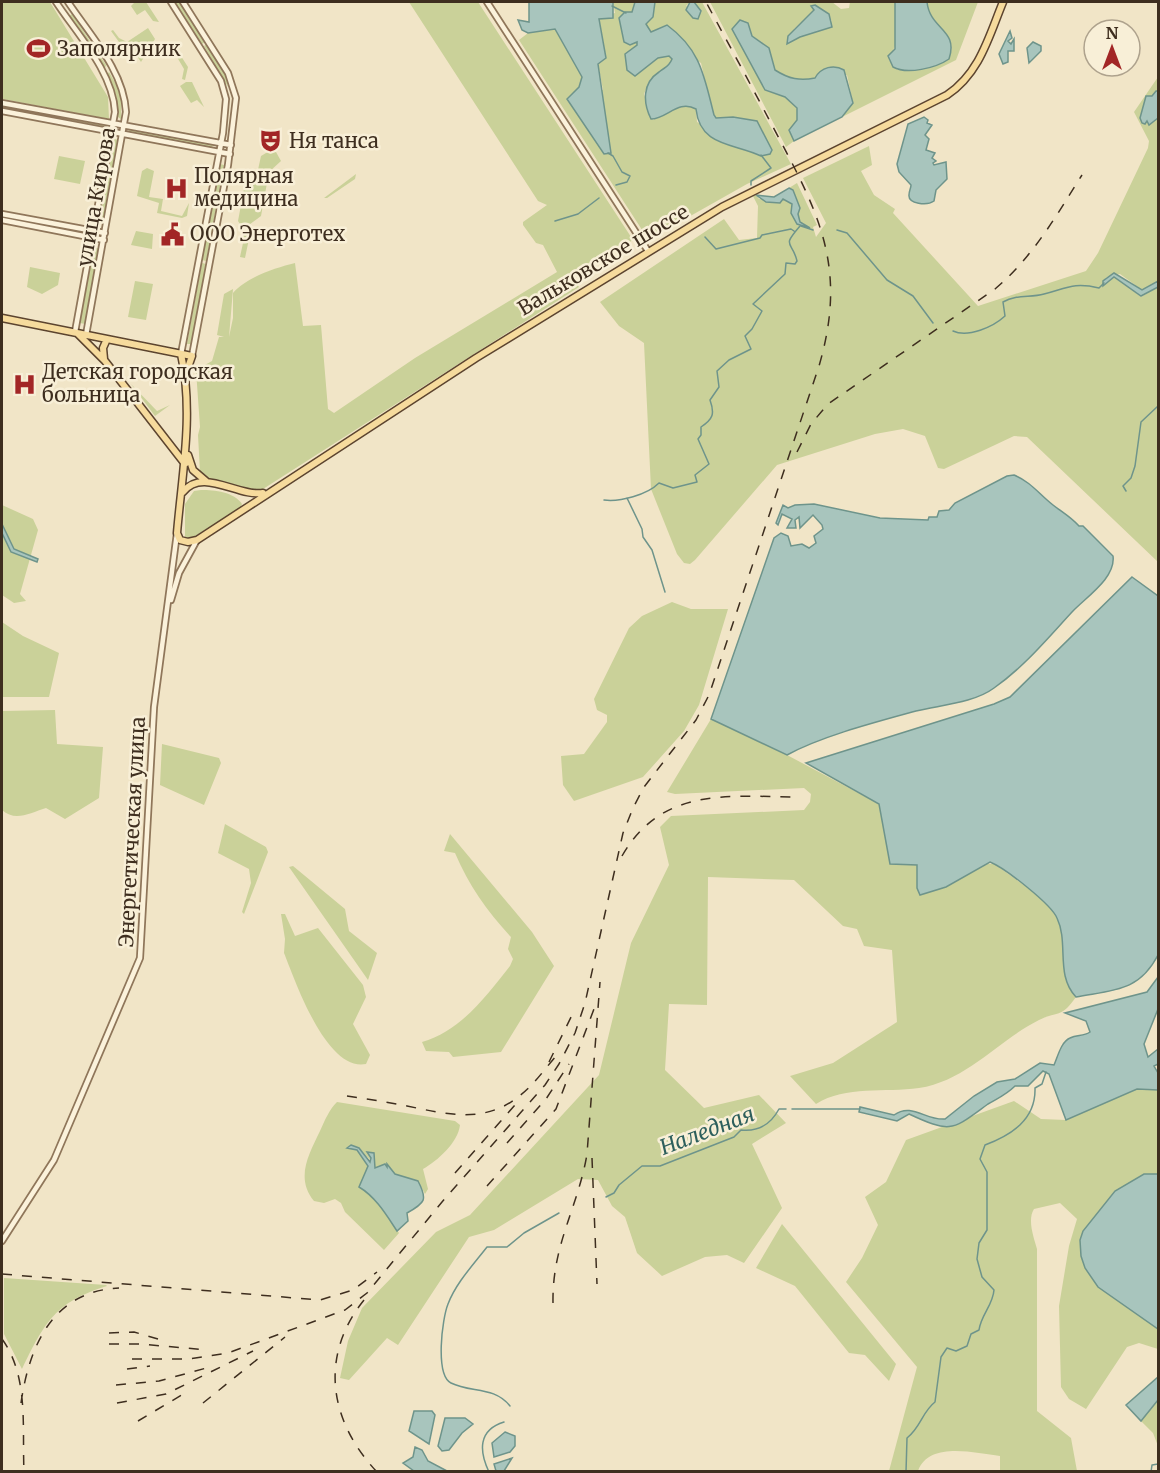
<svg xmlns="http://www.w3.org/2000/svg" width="1160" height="1473" font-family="Merriweather,serif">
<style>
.green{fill:#cad199;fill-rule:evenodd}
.water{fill:#a8c5bd;stroke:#6e948b;stroke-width:1.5}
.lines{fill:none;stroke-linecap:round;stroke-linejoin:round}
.stream{stroke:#6e948b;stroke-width:1.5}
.minor-casing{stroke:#8f765a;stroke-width:8}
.major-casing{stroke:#5c442f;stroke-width:9}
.minor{stroke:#fbf2db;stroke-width:4.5}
.major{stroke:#f6db9d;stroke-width:6}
.rail{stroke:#3e2e1f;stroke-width:1.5;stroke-dasharray:10 10;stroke-linecap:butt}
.labels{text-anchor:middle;stroke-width:5;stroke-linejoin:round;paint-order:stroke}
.poi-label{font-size:20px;fill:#3e2e1f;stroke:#f8efd7;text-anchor:start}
.street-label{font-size:20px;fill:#3e2e1f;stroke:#f8efd7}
.water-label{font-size:21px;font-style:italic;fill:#2d5f5c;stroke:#f8efd7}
</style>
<rect width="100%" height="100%" fill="#f1e5c7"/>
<path class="green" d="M2,2h48l58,95 1,22 -107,-20z
M135,2h11l13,20 -6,-1 -8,-11 -8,5 -6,-9z
M175,2h4l26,40 -3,2z
M409,2h69l155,238 -60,37 6,10 -316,202c-18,1 -49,-5 -63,-17l-2,-37 2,-8 -4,-57 16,-9 7,-24h5l-7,-2 7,-41 9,-5 -4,48 4,-19v-25c14,-16 42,-25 62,-30l8,63 18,-1 7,84 6,4 81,-55 142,-86 -14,-27 -7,-2 -13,-18v-3l24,-17 -9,-4z
M613,2h22l-3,10 5,29 -2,35 23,-18 11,-2 3,3 -3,8 -18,11 -7,16 9,26c14,-7 28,-19 43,-11l1,13 64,33 -28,-38 -17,1 -3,-3 -12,-52 -54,-35 -1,-4 7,-7 2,-15h35l-4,4 15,5 -7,-9h8l89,162 -44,20 -92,52h-9l-127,-196 9,-7 27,-4 27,48 -3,10 24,3 -5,-26 8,-7 -7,-39 16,-5z
M710,2h122l9,7 8,-1 1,-6h45v44l-6,14 9,10 53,-18c3,-23 -21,-25 -24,-50h51l-22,58 -114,57 11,-14 -6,-28 -45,5 -16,-3 -11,-6 -13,-29 -10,-6 -8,-16 21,70 20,7 12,11v12l-8,10 5,11 -8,6zM812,7l20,14 -33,16 -5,-8 21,-19z
M72,14l34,51 -1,3 -36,-52z
M148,28l7,11 -14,23 -10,-15 -12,-5 -8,-11 2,-1 6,8 8,4z
M207,44l19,32 2,11 -24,-41z
M177,50l11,17 -3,13 -3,-1 2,-10 -10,-17z
M109,72l12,21v26l-3,-2 -2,-22 -9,-20z
M1158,77v204l-16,9 -22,-16 -13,3 -4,4 1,4 10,-8 4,2 23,18 17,-10v275l-131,-125 -13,-1 -70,33 -6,-1 -13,-32 -22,-7 -28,5 -98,31 -82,95 -5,4 -6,-1 -7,-9 -26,-65 -7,-146 -25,-17 -19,-24 124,-83 15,21 18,-2 1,-32 -5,-10 3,-1 3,4h24l9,5 8,23 4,-3 -4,-2 -2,-8 2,-6 -7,-18 -4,-2 8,-5 20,42 -4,2 3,10 10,-14 -23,-45 66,-32 3,19 -11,6 13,24 21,14 -2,4 85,93 108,-35 12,-18 50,-105 1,-7 -15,-29z
M186,82h6l12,25 -7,-7 -6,3 -11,-17z
M21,109l84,15 -1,4 -84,-15z
M129,129l84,15 -1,4 -83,-15z
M114,139l5,1 -15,80 -5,-1z
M271,150l5,2 5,9 -12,11 -8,44 -15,11h-4l-4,-6 6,-32 12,-10 5,-23z
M59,156l26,5 -5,23 -26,-5z
M220,164l4,1 -18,96 -4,-1z
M147,168l7,3 -5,26 14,2 -2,12 21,5 7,-13 -2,13 -5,2 -25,-5 2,-10 -22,-7 5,-25z
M356,174l-1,5 -28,19h-3z
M136,231l17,3 -1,15 -21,-4z
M247,233l3,1 -5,24 -5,-1 3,-14 -5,-4z
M94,248h5l-14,76 -5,-1z
M202,263l4,1 -15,80h-4z
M30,267l30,6 -2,12 -16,9 -15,-7z
M135,281l18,3 -7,36 -18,-3z
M131,384l26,27 13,-6 -15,11z
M201,490c14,0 33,2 41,14l-2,4 -48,30 -7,1v-35l9,-13z
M2,505l31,14 5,11 -18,64 6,7 -12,2 -12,-8z
M672,602l19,7h37l-29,96 -15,26 -41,46 -69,24 -11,-16 -2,-29 23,-2 23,-32v-7l-10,-5 -3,-11 35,-71 13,-12z
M2,622l21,14 36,17 -10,44h-47z
M55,710l2,34 46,3 -4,51 -34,21 -19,-11c-16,5 -31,14 -44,2v-99z
M711,719l76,36 92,49 11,60 27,1v23l68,-24h10c19,15 47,31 61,52 14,21 0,61 20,81 -16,22 -16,13 -37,23 -42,21 -71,60 -120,68 -34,5 -73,-3 -103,16l-26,-28 43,-13 64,-41 -5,-72 -28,-4 -7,-17 -14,-3 -49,-46 -86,-3 -1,128 -38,-1 -4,66 39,38 55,-13 27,28 -34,21 30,64 -38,55 -17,-8 -22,2 -43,19 -25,-23 -12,-36 -13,-11 -14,-26 -20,-1 -84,51 -25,7 -71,108 -11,-7 -38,42 -9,-2 8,-37 14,-33 74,-76 34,-17 129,-140 32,-132 38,-78 -9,-38 11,-11 133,-6 6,-8 1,-8 -7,-6 -129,6 -8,-2z
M162,744l57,14 2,5 -17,42 -44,-20z
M225,824l41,23 2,5 -24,62 -2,-2 9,-29 -2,-14 -31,-16z
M450,834l82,98 22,34 -53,86 -48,5 -4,-5 -23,-1 -4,-9c39,-11 64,-46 88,-76l3,-7 -5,-10 3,-12c-24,-26 -42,-51 -56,-84l-11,-2z
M293,866l52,43 4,22 28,22 -9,27 -79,-113z
M281,914h4l10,22 23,-8 45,57 3,12 -13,27 17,31 -4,9c-40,8 -71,-84 -82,-111l1,-14z
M1137,1089l21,1v259l-19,-6 -12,4 -41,62 -17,-10 -8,-12 -2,-81 10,-60 8,-27 -17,-16 -26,6c-7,11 0,29 3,40v162l34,27 6,33h-77v-15c-26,-3 -71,-15 -82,15h-29l28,-104 -71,-85 16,-24 16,-33 -13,-28 21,-15 20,-42 108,-39 27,18 25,1z
M337,1102l118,19 5,4c-2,18 -23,36 -37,44l5,20 -3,5 -7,-13 -23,-7 -12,-9 -8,3 -1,-9 -6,-6 4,9 -13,-14h-9l7,2 11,16 -9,21c19,11 29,30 40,46l-15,17 -39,-38 -4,-9 -6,-4 -11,4 -10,-2c-19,-23 -5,-47 6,-70 5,-11 9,-21 17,-29z
M782,1224l114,140 -7,17 -24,-26 -16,-2 -54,-67 -39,-18z
M4,1278l102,7 1,1c-52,16 -62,36 -85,83l-18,-35z
M1158,1400v46l-5,-13 -12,-12z"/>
<path class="water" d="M529,2h84v16l-14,1 7,39 -8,6 13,89 -7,1 -37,-55 12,-12 3,-10 -27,-48 -27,4 -6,-3 -4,-10 11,2z
M635,2h20l-2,15 -7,7 5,8 16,-7c34,25 37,51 47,90l2,3 17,-1 24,4 15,29 -2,4 -9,2c-27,-13 -61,-9 -65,-47 -18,-10 -29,10 -45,10 -8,-16 -9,-36 8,-47 6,-5 10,-5 13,-13l-3,-3 -11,2 -23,18 -8,-6 -2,-16 12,-9v-3l-7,3 -6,-3 -5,-24 6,-6h7z
M690,2h4l7,9 -3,8 -5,-1 -7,-8z
M895,2h32c3,28 32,27 22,57 -13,9 -42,16 -56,8l-5,-11 7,-7z
M815,5l14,9 3,13 -32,10 -13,7 1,-8 26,-26 -3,-4z
M740,20l8,3 4,13 17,12 6,22c14,9 25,11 40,8 6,-11 19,-14 29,-8l9,33 -11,14 -48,24 -5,-11 8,-10v-12l-12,-11 -20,-7 -33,-61z
M1010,31l2,7 -4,3 3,3 3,-5v12h-6v11l-5,2 -4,-10z
M1033,42l8,4v5l-12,12 -2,-15z
M1156,91h2v27l-9,7 -2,-4 -2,3 -3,-1 -2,-5 6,-22h6z
M924,117l4,3 -1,3 5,2 -7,10 4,4 -3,11 9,3 -3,5 4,3 -3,2 1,2 12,-3 1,17 -11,11 -2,11c-7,5 -26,3 -25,-6 0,-4 2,-7 2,-10l-12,-13 -2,-8 11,-40z
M789,188l4,2 7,18 -2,6 2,8 10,6 -13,-4 -6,-11 1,-9 -9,-5 -3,4 -14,-1 -10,-7 18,2z
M1114,273l28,17 16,-9v6l-17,9 -27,-19 -11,9v-5z
M1014,475c17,7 25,19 39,30 9,7 18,12 26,21h4l30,30c3,22 -27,41 -41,56 -24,26 -48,55 -78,76 -20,15 -54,17 -78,23 -40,11 -94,25 -129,44l-76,-36 63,-181 7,-5 7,3 3,10 11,-2 7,4 7,-5 -2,-7 9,-7 -1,-4 -9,-10 -13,13 -1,-11 -4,3 1,8h-9l5,-9 -10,-5 -4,11 -2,-2 7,-18 5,3 7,-3 19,-1 66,14 48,2 1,-3h8l2,-6 10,-1 6,-7 52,-27z
M2,524l12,25 24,10 -1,3 -26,-10 -9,-19z
M1132,577l26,19v359c-19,37 -45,35 -82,42 -21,-22 -7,-54 -19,-79 -6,-14 -52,-50 -67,-56l-44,25 -26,8 -3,-7v-23l-27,-1 -11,-60 -73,-41 188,-59 16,-7z
M1158,977v32l-14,35 4,13 10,-8v15l-4,2 4,7v17l-21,-1 -71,31 -17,-46 -6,-3 -15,15h-13c-9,9 -17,12 -27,18 -36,26 -36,30 -79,10l-12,7 -38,-9 1,-5 34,8c18,-13 32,6 51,4l29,-23 23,-14 18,-3 25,-16 14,2c4,-9 7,-23 16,-27 7,-4 13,-1 20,-6l-4,-11 -21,-8 82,-21z
M351,1145l8,3 11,14 1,-4 -4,-6 7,1 1,15 10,-4 2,3v-3l8,10 23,7c10,19 7,22 -11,32l1,8 -11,10c-10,-15 -21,-34 -38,-44l9,-21 -11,-16 -10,-2z
M1144,1174h14v155l-60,-42 -13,-19 -4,-12 -1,-16 3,-9 32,-40z
M1158,1377v23l-17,21 -15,-16z
M414,1411h18l3,4 -6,29 -20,-13z
M445,1418h20l8,6 -11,9 -13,17 -7,1 -4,-5z
M505,1432l10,4v10l-5,6 -16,5 -2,-14z
M415,1447l7,3 6,11 19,10h-33l-11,-8 10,-6z
M512,1458l-8,13h-8l-2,-7z"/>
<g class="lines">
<path class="stream" d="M612,6l14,7
M608,153l5,3 9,16 8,4 -3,6 -11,3
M751,185v-4l20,-13 -10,-13
M555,221l23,-7 21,-16
M801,226l12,4
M837,230l10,3 40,47 26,16 20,27
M705,237l11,12 44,-11 2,-3 29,-6 3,2
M953,331c15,7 40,-4 52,-15l-2,-14c14,-8 27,-4 41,-8 23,-6 30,-12 55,-6l5,-5
M1126,491l-3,-5 8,-8 4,-12 6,-44 17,-16
M627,498l15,31 1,8 9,13 13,42
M604,500c16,2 43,-5 55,-17l14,5 24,-6 -2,-7 14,-11 -11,-25 3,-4v-8c12,-8 14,-13 9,-27l9,-13 -2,-16 12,-11 22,-11 -6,-13 7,-7 10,-18 -9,-7 32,-30 1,-11 9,1 2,-3c-5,-21 -16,-13 3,-35
M792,1109h68
M606,1197l8,-4 5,-8 23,-19h18l74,-29 7,-7c18,2 30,-6 38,-21h7
M510,1406c-16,-20 -39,-13 -59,-23 -16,-8 -9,-64 -3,-79 8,-21 25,-39 39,-57h20l17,-14 35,-20
M489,1472c-10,-21 -11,-42 15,-50
M906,1472l1,-34c14,-11 15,-26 28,-36l6,-45 6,-9 9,3 11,-5 4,-12 8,-4c2,-15 14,-25 15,-40l-12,-13 -5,-18 2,-16 8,-13v-58l-7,-13 5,-14c26,-10 51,-25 50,-57l7,-4 4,-12
M1151,1472l1,-7 6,-1"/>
<defs>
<path id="minor" d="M56,2c21,32 57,70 59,110l-40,220
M68,2c22,33 56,69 58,110l-40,223
M171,2l50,79 5,18 -3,34 -42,221
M183,2l45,71 8,25 -8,67 -36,191
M487,2l161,249
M2,103l229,42
M2,111l228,43
M2,214l103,19
M2,220l102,20
M171,600l8,-27 18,-33
M2,1241l52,-81 86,-202 14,-251 23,-174"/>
<path id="major" d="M2,318l190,38 -6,17
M78,334l27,27 80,103
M181,354c13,59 1,120 -4,179l3,7 8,2 9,-2 279,-182 246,-151 225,-112c33,-22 42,-59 56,-93
M104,359l-1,-11 4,-9
M188,455l5,15 14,12
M183,492c19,-25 55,5 80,1"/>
</defs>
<use href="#minor" class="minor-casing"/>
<use href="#major" class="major-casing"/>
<use href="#minor" class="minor"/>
<use href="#major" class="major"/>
<path class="rail" d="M797,452l14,-28 17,-20 167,-115c38,-32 61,-73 87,-114
M622,856c39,-68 103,-60 172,-59
M549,1062l25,-51
M347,1096c20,3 40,6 60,10 39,8 77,18 111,-9 15,-11 26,-27 38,-41
M507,1143l39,-44 23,-35
M592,1158l5,126
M455,1173l60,-68
M487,1186l69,-77 38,-100
M2,1274l318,26 33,-10 24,-18
M364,1300c-45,56 -35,121 13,172
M553,1303c-1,-59 25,-95 34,-149l13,-172
M109,1333l25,-1 31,9
M2,1339c27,37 20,88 22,133
M109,1344h31l68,6
M132,1359h56l40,-6 117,-43 22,-17 75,-91 103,-117 14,-21 16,-31 10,-30 38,-170 10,-25 11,-21 52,-67 13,-25 110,-329c29,-99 0,-153 -46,-239 -22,-42 -45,-84 -67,-125
M127,1369l23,-3
M116,1385l43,-4 51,-14
M21,1403c8,-56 31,-112 98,-115
M117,1403l49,-9 87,-43
M203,1403l82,-66
M138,1421l47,-28"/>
</g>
<defs>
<symbol id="stadium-bare" viewBox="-9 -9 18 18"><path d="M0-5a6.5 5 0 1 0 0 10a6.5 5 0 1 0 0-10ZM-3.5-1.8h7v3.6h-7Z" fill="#a22626" stroke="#f8efd7" stroke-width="2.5" paint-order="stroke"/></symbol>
<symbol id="theatre-bare" viewBox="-9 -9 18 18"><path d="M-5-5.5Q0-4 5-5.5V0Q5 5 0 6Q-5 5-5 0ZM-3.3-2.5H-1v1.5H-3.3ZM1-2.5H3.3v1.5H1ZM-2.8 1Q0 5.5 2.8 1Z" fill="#a22626" stroke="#f8efd7" stroke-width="2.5" paint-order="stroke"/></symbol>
<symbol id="hospital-bare" viewBox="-9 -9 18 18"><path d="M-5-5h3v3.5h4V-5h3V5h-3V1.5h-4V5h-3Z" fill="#a22626" stroke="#f8efd7" stroke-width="2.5" paint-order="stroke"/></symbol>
<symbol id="civic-bare" viewBox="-9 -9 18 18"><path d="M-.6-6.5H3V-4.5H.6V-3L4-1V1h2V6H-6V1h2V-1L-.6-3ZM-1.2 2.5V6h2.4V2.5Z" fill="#a22626" stroke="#f8efd7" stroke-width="2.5" paint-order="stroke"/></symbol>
</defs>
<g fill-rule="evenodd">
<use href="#stadium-bare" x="22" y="32" width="33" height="33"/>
<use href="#theatre-bare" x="254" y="124" width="33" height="33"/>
<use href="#hospital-bare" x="160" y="172" width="33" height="33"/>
<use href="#civic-bare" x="156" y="218" width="33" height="33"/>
<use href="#hospital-bare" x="8" y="368" width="33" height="33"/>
</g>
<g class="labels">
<g class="poi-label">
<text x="57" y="56">Заполярник</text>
<text x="289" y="148">Ня танса</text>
<text x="194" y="183">Полярная<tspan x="194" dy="23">медицина</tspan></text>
<text x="190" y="241">ООО Энерготех</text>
<text x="42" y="379">Детская городская<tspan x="42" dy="23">больница</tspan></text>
</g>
<g class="street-label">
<text transform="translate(96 197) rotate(-80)" y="7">улица Кирова</text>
<text transform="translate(603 260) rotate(-31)" y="7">Вальковское шоссе</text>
<text transform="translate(132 832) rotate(-87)" y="7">Энергетическая улица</text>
</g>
<g class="water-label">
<text transform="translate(707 1131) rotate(-21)" y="7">Наледная</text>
</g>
</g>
<rect width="1160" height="1473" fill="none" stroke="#3e2e1f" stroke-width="6"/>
<g transform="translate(1112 48)"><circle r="28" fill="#f8efd7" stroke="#aea28d" stroke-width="1.5"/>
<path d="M0-4.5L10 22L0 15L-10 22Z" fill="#a22626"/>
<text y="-9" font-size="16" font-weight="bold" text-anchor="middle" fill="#3e2e1f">N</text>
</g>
</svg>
